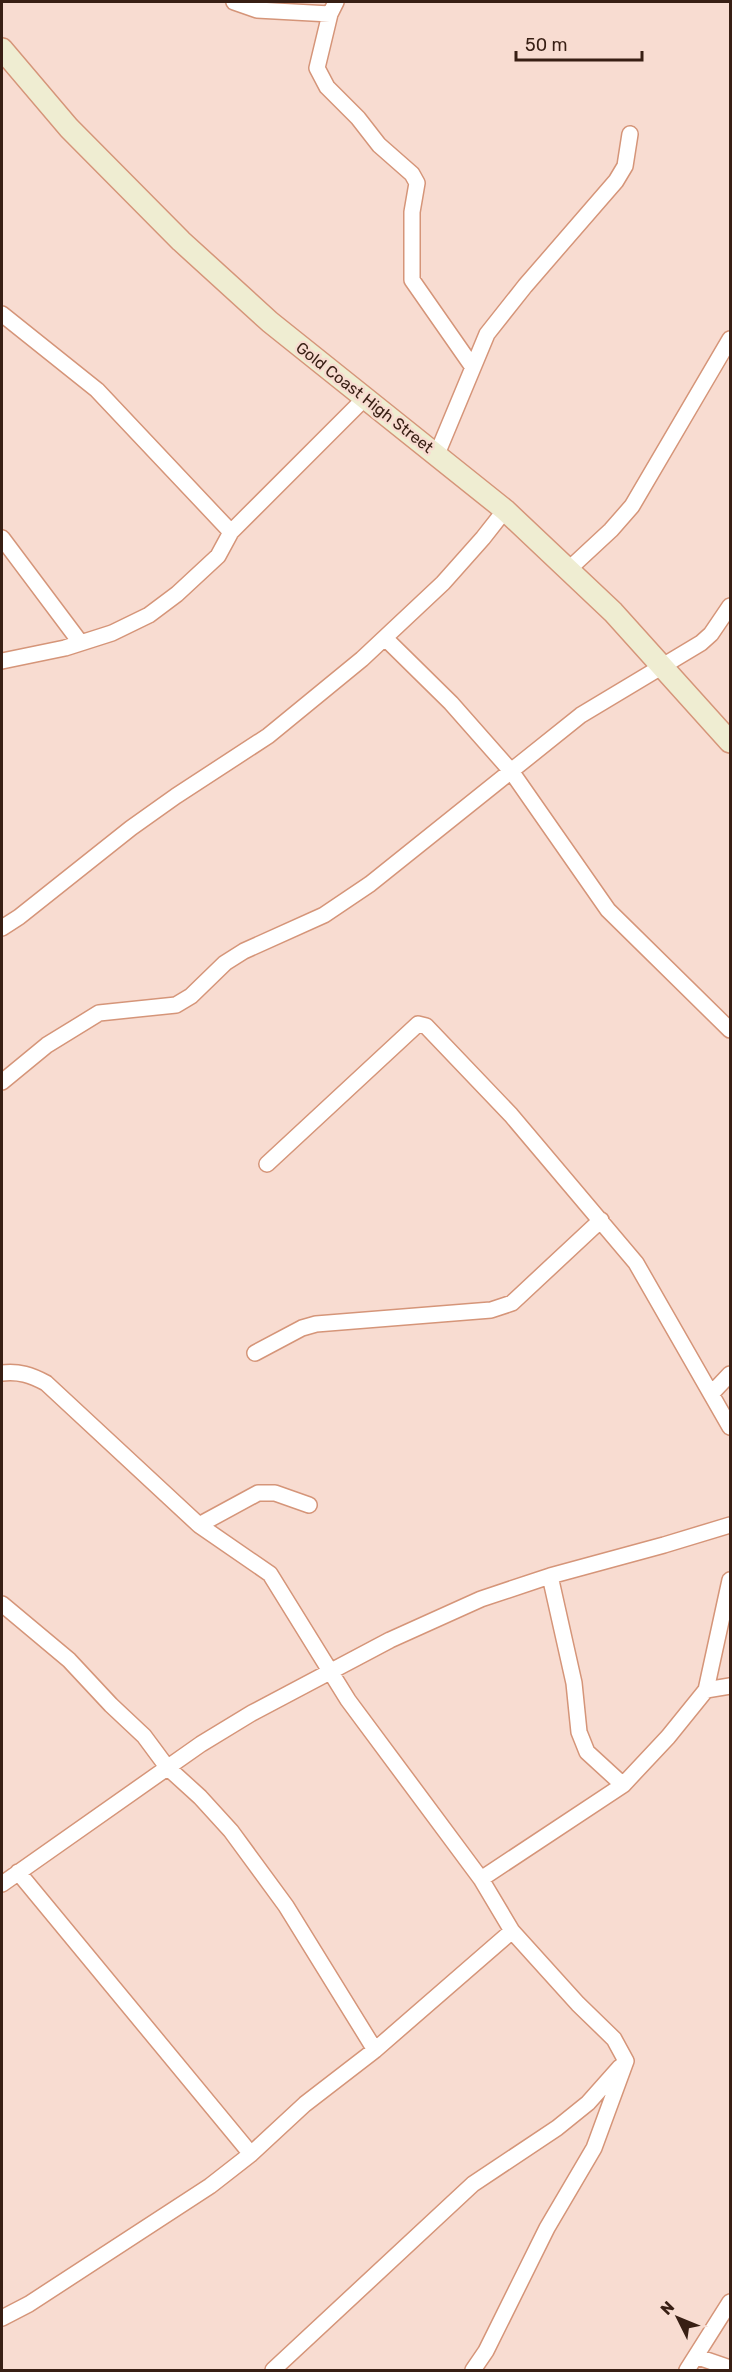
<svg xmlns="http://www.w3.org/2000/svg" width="732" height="2372" font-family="Rubik,sans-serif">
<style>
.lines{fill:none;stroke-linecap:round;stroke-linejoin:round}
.street-casing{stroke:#d59579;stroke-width:18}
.secondary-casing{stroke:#d59579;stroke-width:24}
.street{stroke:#fff;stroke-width:15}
.secondary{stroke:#efedd2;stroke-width:21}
.labels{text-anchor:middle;stroke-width:5;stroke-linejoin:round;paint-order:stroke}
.street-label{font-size:16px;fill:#381f14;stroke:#f8dcd1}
</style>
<rect width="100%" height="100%" fill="#f8dcd1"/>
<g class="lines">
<defs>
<path id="street" d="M234,2l23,8 73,4
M336,2l-6,12 -13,54 10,19 31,31 21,27 33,29 5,9 -5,29v68l60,86
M2,314l95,76 134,142
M437,454l50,-120 38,-48 91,-105 9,-15 5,-32
M2,538l78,104
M569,569l42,-39 21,-24 98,-167
M386,639l65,64 60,68 97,139 122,120
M2,661l63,-13 47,-15 37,-18 28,-21 41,-38 13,-24 134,-134
M2,928l17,-11 112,-89 45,-32 92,-60 94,-77 81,-76 40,-45 22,-28
M2,1082l45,-37 52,-32 77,-8 15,-9 34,-33 19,-12 80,-36 46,-31 211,-169 120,-72 10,-9 19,-28
M267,1164l151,-140 8,2 85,89 125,148 94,164
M255,1353l47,-25 14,-4 175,-14 21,-7 89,-83
M2,1373c17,-2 29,2 44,10l153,142 71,49 78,126 133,179 31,52 66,73 36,35 12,22 -32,87 -47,80 -61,123 -13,19
M712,1393l18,-19
M199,1525l59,-32h17l34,12
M550,1576l24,107 5,49 8,20 36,33
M2,1604l67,56 42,45 33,31 23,31 33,30 31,34 55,75 89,144
M706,1690l24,-4
M18,1872l233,282
M481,1879l142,-94 45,-48 38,-47 24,-110
M2,1884l199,-140 51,-31 138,-73 91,-41 69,-23 114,-31 66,-20
M2,2318l27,-14 181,-118 41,-32 54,-50 70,-54 137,-119
M698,2357l32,11
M273,2370l200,-186 84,-56 31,-25 32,-36
M687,2370l43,-68"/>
<path id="secondary" d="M2,49l67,79 112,113 89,81 235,188 108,102 117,130"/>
</defs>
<use href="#street" class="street-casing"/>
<use href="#secondary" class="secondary-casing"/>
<use href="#street" class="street"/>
<use href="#secondary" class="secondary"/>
</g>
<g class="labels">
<g class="street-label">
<text transform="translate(365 397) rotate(38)" y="6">Gold Coast High Street</text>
</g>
</g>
<rect width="732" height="2372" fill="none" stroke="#381f14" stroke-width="6"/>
<g transform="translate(678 2318) rotate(313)" stroke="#f8dcd1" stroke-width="4.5" paint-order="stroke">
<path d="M0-4.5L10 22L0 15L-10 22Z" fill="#381f14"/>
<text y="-9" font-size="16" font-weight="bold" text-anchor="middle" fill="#381f14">N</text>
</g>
<path d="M516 51v9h126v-9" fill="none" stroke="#381f14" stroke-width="3"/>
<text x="525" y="51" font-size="18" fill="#381f14" stroke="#f8dcd1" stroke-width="4.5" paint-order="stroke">50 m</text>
</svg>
